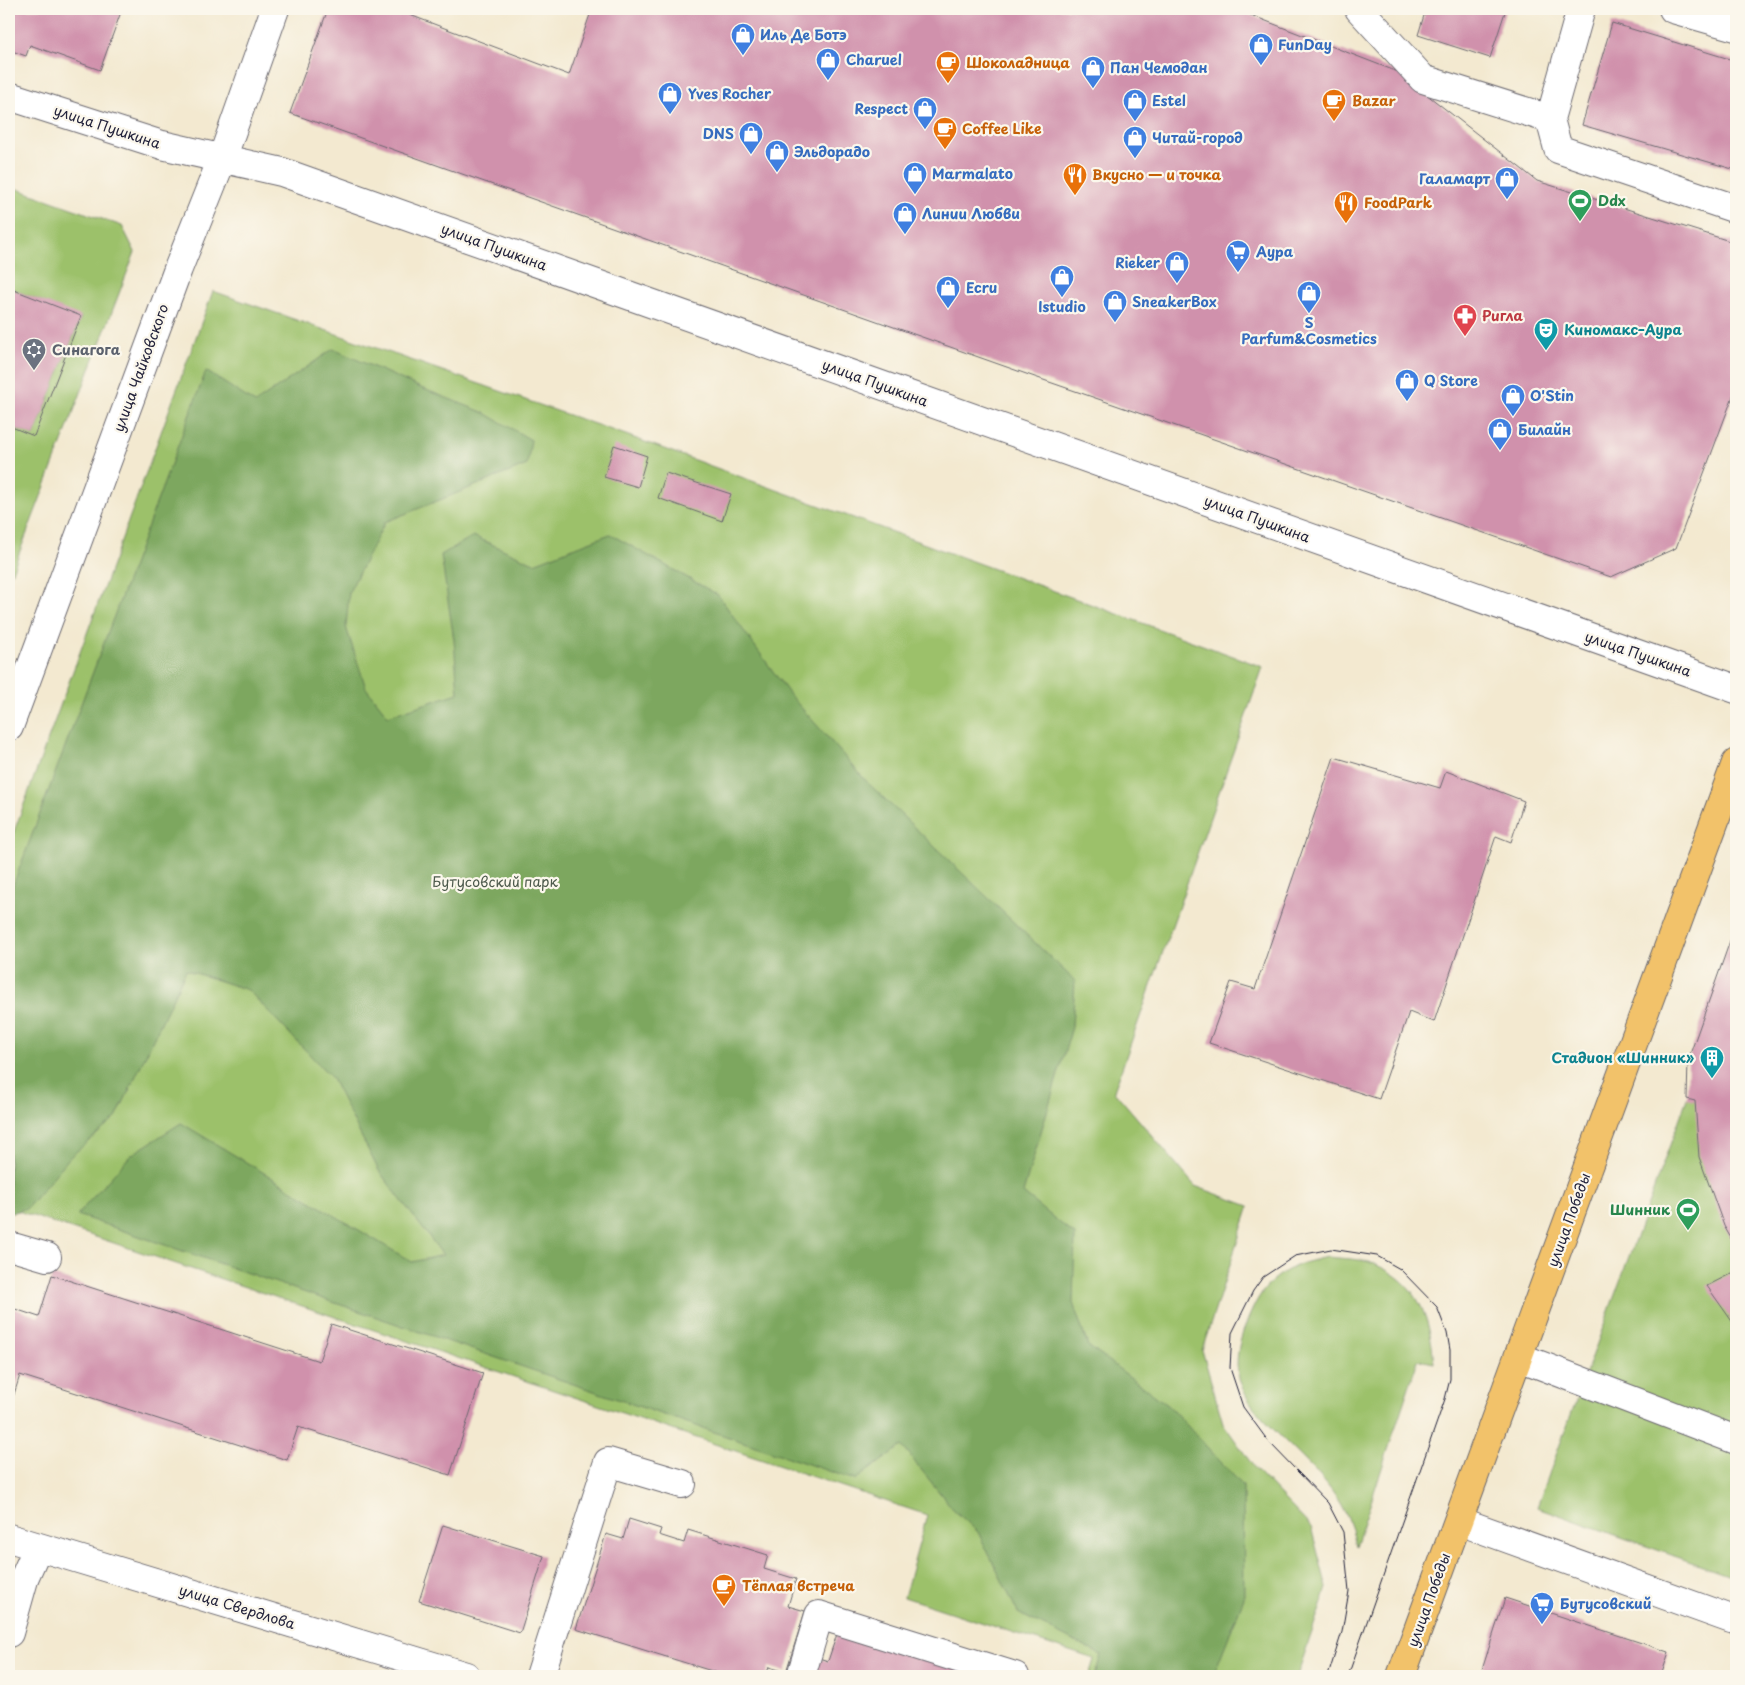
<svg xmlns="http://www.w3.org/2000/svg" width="1745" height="1685" font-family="'Playpen Sans',sans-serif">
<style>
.green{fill:#9cc16b;stroke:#5f7253}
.forest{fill:#7da75f;stroke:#50644d}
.building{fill:#d091ac}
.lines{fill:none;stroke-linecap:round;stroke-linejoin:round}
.minor-casing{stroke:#6b686f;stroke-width:30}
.major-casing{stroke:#6b686f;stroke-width:30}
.minor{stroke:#fff;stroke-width:28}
.major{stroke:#f2c26a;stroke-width:28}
.tram{stroke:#22223b;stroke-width:1}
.labels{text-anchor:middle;stroke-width:4.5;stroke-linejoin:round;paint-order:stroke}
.shop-label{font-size:14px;font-weight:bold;fill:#366cbe;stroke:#fbf7ec;text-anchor:start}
.food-label{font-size:14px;font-weight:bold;fill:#c56008;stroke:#fbf7ec;text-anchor:start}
.street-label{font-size:14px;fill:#22223b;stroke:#fbf7ec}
.leisure-label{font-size:14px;font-weight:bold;fill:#27864d;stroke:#fbf7ec;text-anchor:start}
.health-label{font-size:14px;font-weight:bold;fill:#be3a42;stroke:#fbf7ec;text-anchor:start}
.culture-label{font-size:14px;font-weight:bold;fill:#0d838f;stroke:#fbf7ec;text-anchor:start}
.worship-label{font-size:14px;font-weight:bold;fill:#5b616d;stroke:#fbf7ec;text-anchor:start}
.park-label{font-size:14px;fill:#4d5a4c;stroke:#fbf7ec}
</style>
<rect width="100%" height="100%" fill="#fbf7ec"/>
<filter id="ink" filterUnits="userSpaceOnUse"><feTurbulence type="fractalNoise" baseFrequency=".02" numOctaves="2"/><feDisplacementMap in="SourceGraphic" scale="10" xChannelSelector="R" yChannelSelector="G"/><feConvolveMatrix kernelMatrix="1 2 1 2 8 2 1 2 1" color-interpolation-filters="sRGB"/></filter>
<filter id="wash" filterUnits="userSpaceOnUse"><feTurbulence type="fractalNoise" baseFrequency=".0096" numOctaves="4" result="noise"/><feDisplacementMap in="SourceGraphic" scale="20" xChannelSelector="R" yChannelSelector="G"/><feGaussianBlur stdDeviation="1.12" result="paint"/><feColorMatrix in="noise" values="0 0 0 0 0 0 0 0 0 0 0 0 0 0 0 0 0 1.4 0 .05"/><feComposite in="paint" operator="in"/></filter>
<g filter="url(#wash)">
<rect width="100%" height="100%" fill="#f3e9d0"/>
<path class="green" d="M9,186l113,40 13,26 -125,325 -1,-151 25,10 47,-119 -72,-29z
M213,291l410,143 640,233 -149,424 81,95 54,20 -47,144 21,73 33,47 55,57 16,61 -30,88h-208l5,-17 -190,-62 23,-82 -918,-307v-363z
M1736,965v613l-199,-71z
M1328,1257c14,2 33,1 46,7 46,19 56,54 60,99l-16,-3 -62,186c-8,-49 -46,-80 -79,-113 -17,-17 -34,-35 -39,-59 -4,-22 6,-47 15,-66 15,-32 41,-45 75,-51z"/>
<path class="forest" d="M333,349l88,39 64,25 46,27 -4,25 -142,57 -36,70 -3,35 20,61 22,28 70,-23 -4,-53 -13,-85 32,-19 61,27 76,-29 108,61 72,100 78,88 207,198 -3,46 -49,166 52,42 -2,68 15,43 81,60 74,80 1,112 -31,78h-118l6,-21 -83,-42 -40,-81 -25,-23 -51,-63 -47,34 -778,-265 54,-60 50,-32 231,139 31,-7 -64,-84 -48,-94 -83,-87 -62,-20 -70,148 -46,39 -43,51 -18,6v-318l197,-525 49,32z"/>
<g id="blocks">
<path class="building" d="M9,9h113l-22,61 -70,-25 -4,11 -17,-6z
M328,9h66l175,66 23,-66h643l163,63 139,109 199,62v145l-60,160 -65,29 -579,-201 -742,-263z
M1426,9h80l-16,49 -72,-23z
M1612,23l124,38v109l-154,-45z
M9,288l72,28 -47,120 -25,-10z
M614,445l33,11 -9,31 -34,-10z
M666,473l65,21 -9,27 -64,-23z
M1334,757l106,31 6,-17 78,30 -13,41 -15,-6 -62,186 -25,-10 -30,87 -170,-56 22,-61 24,7z
M1736,924v323l-12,-21 -25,-69 -4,-56 -8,-2 1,-39z
M1736,1271v56l-29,-41z
M52,1275l267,86 12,-37 152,49 -33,102 -152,-48 -11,33 -267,-85 -9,29 -2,-1v-96l30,10z
M629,1519l32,10 -2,6 25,8 4,-13 80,25 -4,14 32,10 -8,27 17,5 -19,61 -17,-5 -3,9h-38l-152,-47 30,-95 17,5z
M443,1525l101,31 -24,77 -101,-32z
M1505,1598l164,54 -8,24h-181z
M839,1628l148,48h-174l6,-18 9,3z"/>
</g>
</g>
<g filter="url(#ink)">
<use href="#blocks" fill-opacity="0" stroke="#6b686f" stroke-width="1"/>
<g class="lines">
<defs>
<path id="minor" d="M1359,9l64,70 127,40 31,-110
M1673,9l63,18
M9,96l153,49 120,27 1454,517
M1550,119l8,30 178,60
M9,727l169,-458 44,-110 53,-150
M9,1246l38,11
M1519,1357l217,83
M1459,1521l272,98
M9,1538l457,138
M9,1633l16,-57 13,-29
M540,1676l68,-214 74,22
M801,1676l18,-61 196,61"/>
<path id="major" d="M1401,1676l335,-913"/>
</defs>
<use href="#minor" class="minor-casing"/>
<use href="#major" class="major-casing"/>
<use href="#minor" class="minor"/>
<use href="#major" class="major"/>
<path class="tram" d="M1328,1676l14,-44 7,-41 -6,-59 -15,-29 -60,-62 -25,-34 -13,-39 2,-35 21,-42 10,-14 32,-21 36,-7 46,7 23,13 37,38 10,26 3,17v29l-5,20 -97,277"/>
</g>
</g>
<defs>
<symbol id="shop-pin" viewBox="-11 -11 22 30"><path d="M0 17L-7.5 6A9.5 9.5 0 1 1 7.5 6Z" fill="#3f7fe0" stroke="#fbf7ec"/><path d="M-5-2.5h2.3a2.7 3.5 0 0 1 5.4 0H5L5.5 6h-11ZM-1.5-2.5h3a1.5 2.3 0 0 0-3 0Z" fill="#fff"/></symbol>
<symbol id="cafe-pin" viewBox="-11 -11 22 30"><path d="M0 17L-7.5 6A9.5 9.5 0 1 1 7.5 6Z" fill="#e8710a" stroke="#fbf7ec"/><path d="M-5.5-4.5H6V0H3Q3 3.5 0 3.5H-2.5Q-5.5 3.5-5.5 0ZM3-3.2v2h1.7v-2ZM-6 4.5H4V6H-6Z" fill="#fff"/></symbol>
<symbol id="restaurant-pin" viewBox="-11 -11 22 30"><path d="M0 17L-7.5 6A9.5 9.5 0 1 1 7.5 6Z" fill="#e8710a" stroke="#fbf7ec"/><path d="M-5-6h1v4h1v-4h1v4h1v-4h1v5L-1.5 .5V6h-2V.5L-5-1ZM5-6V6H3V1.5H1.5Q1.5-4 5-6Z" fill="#fff"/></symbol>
<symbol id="stadium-pin" viewBox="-11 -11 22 30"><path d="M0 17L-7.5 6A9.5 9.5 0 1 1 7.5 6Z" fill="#2e9e5b" stroke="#fbf7ec"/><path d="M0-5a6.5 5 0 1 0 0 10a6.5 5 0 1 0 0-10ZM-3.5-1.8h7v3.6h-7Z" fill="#fff"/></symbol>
<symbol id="supermarket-pin" viewBox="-11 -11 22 30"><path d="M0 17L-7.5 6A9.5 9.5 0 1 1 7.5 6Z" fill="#3f7fe0" stroke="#fbf7ec"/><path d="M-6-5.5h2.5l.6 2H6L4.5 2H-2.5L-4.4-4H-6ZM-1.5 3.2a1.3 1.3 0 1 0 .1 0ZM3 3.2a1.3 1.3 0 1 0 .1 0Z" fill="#fff"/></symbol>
<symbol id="pharmacy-pin" viewBox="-11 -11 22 30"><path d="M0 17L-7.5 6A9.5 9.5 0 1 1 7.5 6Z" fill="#e0444e" stroke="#fbf7ec"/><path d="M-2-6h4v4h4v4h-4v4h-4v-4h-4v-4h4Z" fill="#fff"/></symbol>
<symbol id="theatre-pin" viewBox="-11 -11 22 30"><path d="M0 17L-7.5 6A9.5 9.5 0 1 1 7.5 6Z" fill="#0f9aa8" stroke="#fbf7ec"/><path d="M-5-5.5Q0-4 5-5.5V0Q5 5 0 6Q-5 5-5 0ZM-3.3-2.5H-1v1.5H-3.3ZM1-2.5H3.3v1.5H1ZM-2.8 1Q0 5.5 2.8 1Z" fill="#fff"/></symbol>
<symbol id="synagogue-pin" viewBox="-11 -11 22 30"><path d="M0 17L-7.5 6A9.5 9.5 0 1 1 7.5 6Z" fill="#6b7280" stroke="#fbf7ec"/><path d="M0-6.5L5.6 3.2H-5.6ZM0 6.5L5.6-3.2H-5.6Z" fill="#fff"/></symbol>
<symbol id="building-pin" viewBox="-11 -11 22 30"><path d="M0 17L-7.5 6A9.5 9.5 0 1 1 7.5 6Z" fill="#0f9aa8" stroke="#fbf7ec"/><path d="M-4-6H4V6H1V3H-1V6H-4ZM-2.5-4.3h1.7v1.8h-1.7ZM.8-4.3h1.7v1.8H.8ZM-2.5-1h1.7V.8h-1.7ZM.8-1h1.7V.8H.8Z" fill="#fff"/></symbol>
</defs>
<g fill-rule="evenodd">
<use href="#shop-pin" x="729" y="21" width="28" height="38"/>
<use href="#shop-pin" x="1247" y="31" width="28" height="38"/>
<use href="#shop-pin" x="814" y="46" width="28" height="38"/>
<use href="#cafe-pin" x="934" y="49" width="28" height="38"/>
<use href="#shop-pin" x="1079" y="54" width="28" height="38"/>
<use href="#shop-pin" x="656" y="80" width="28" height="38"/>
<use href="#shop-pin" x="1121" y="87" width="28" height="38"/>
<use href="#cafe-pin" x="1320" y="87" width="28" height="38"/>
<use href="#shop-pin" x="911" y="95" width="28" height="38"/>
<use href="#cafe-pin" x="931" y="115" width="28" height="38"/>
<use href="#shop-pin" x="737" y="120" width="28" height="38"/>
<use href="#shop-pin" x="1121" y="124" width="28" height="38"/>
<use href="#shop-pin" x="763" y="138" width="28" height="38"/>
<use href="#shop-pin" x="901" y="160" width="28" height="38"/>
<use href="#restaurant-pin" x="1061" y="161" width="28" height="38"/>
<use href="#shop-pin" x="1493" y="165" width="28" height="38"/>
<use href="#stadium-pin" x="1566" y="187" width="28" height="38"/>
<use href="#restaurant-pin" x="1332" y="189" width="28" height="38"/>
<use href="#shop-pin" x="891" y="200" width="28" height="38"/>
<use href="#supermarket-pin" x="1224" y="238" width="28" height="38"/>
<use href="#shop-pin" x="1163" y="249" width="28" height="38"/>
<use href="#shop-pin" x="1048" y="263" width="28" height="38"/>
<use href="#shop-pin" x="934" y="274" width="28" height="38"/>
<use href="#shop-pin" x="1295" y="279" width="28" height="38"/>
<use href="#shop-pin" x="1101" y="288" width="28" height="38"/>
<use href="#pharmacy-pin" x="1451" y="302" width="28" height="38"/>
<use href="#theatre-pin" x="1532" y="316" width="28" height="38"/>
<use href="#synagogue-pin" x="20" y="336" width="28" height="38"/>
<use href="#shop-pin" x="1393" y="367" width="28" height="38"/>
<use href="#shop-pin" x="1499" y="382" width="28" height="38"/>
<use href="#shop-pin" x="1486" y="416" width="28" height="38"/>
<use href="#building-pin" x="1698" y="1044" width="28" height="38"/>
<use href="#stadium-pin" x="1674" y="1196" width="28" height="38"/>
<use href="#cafe-pin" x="710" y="1572" width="28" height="38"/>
<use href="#supermarket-pin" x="1528" y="1590" width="28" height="38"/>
</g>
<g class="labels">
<g class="shop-label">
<text x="760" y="40">Иль Де Ботэ</text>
<text x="1278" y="50">FunDay</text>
<text x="846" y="65">Charuel</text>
<text x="1110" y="73">Пан Чемодан</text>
<text x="688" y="99">Yves Rocher</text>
<text x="1152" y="106">Estel</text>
<text x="908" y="114" text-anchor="end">Respect</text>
<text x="734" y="139" text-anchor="end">DNS</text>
<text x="1152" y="143">Читай-город</text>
<text x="794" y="157">Эльдорадо</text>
<text x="932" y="179">Marmalato</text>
<text x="1490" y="184" text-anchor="end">Галамарт</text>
<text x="922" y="219">Линии Любви</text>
<text x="1256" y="257">Аура</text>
<text x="1160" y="268" text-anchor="end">Rieker</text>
<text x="966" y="293">Ecru</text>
<text x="1132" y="307">SneakerBox</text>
<text x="1062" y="312" text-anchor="middle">Istudio</text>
<text x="1309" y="328" text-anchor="middle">S<tspan x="1309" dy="16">Parfum&amp;Cosmetics</tspan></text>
<text x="1424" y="386">Q Store</text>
<text x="1530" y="401">O'Stin</text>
<text x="1518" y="435">Билайн</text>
<text x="1560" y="1609">Бутусовский</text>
</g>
<g class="food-label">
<text x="966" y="68">Шоколадница</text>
<text x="1352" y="106">Bazar</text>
<text x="962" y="134">Coffee Like</text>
<text x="1092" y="180">Вкусно — и точка</text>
<text x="1364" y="208">FoodPark</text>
<text x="742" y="1591">Тёплая встреча</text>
</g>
<g class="street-label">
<text transform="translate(107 127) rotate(18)" y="5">улица Пушкина</text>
<text transform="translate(494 247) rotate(20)" y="5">улица Пушкина</text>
<text transform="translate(141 368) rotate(-70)" y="5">улица Чайковского</text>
<text transform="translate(875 383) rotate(20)" y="5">улица Пушкина</text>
<text transform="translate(1257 519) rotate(20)" y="5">улица Пушкина</text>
<text transform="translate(1638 654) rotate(19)" y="5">улица Пушкина</text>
<text transform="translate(1569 1220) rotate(-70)" y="5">улица Победы</text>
<text transform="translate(1429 1600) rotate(-70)" y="5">улица Победы</text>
<text transform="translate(237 1607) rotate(17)" y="5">улица Свердлова</text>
</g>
<g class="leisure-label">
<text x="1598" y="206">Ddx</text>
<text x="1670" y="1215" text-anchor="end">Шинник</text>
</g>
<g class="health-label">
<text x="1482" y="321">Ригла</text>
</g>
<g class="culture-label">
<text x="1564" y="335">Киномакс–Аура</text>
<text x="1694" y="1063" text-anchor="end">Стадион «Шинник»</text>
</g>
<g class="worship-label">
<text x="52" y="355">Синагога</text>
</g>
<g class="park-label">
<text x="495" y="887">Бутусовский парк</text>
</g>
</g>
<rect width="1745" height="1685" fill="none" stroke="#fbf7ec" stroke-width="30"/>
</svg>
